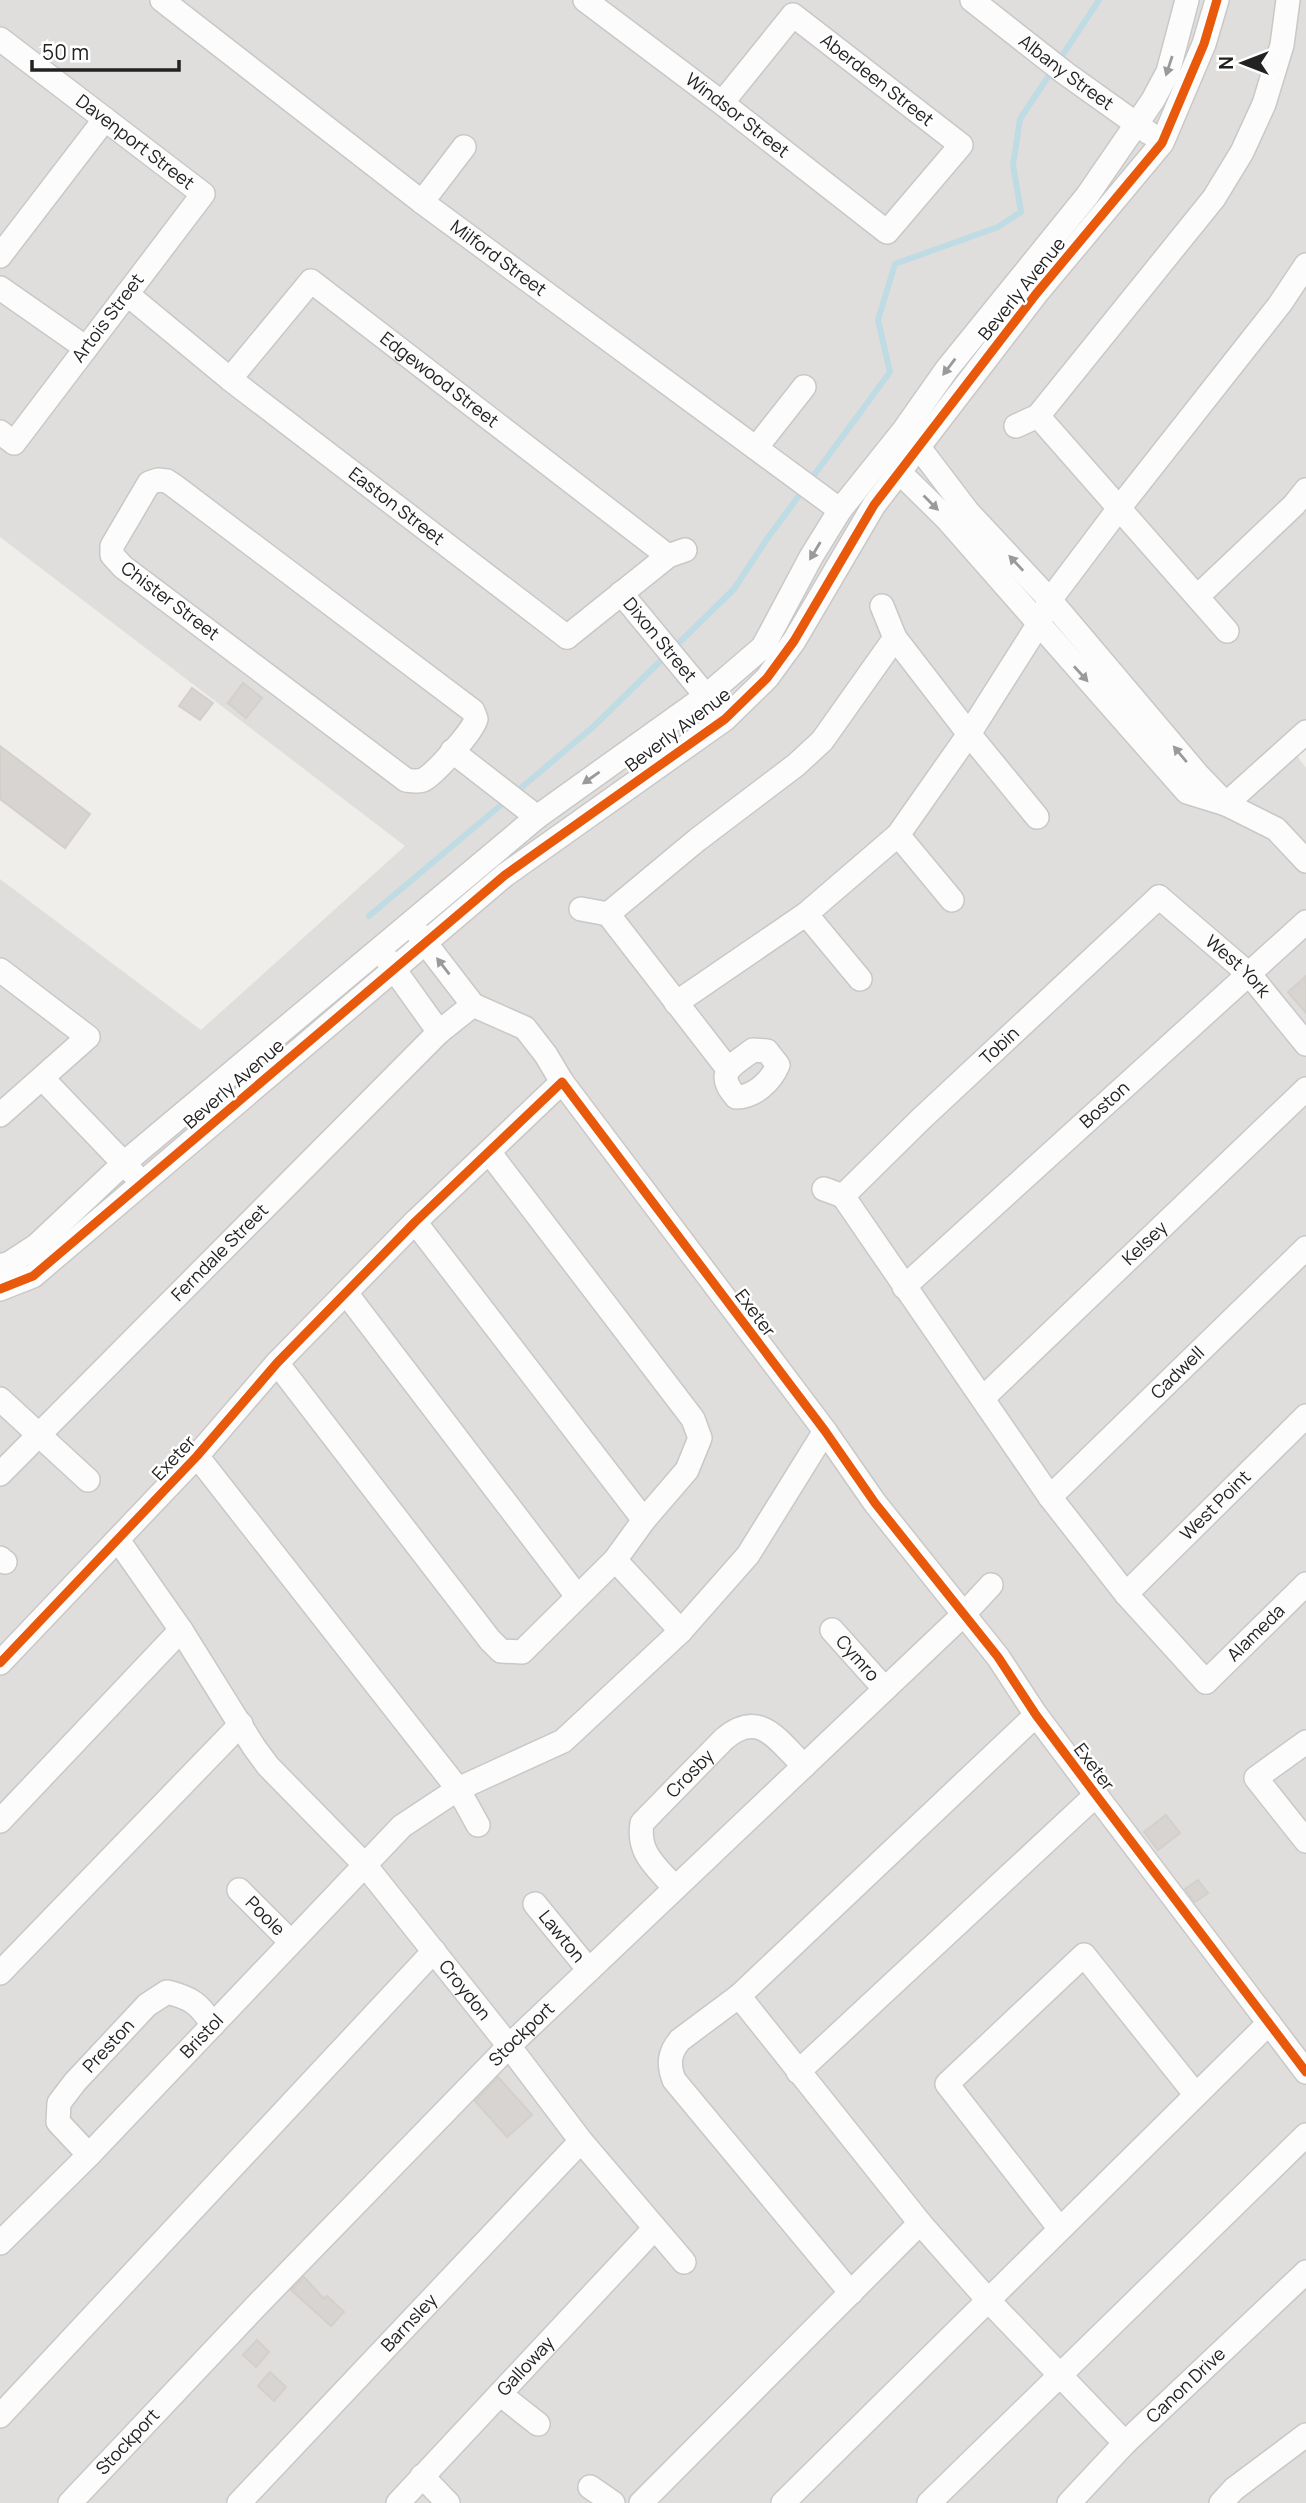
<svg xmlns="http://www.w3.org/2000/svg" width="1306" height="2503" font-family="Manrope,sans-serif">
<style>
.residential{fill:#dfdedc}
.lines{fill:none;stroke-linecap:round;stroke-linejoin:round}
.stream{stroke:#bfdbe3;stroke-width:6}
.building{fill:#d7d4d2;stroke:#d3d0cc;stroke-width:2}
.minor-casing{stroke:#c9c8c7;stroke-width:26}
.minor{stroke:#fdfcfc;stroke-width:23}
.cycleway-casing{stroke:#fff;stroke-width:13}
.cycleway{stroke:#e8590c;stroke-width:9}
.oneway{fill:#9a9a9a}
.labels{text-anchor:middle;stroke-width:5;stroke-linejoin:round;paint-order:stroke}
.street-label{font-size:18px;fill:#222;stroke:#fff}
</style>
<rect width="100%" height="100%" fill="#f0eeeb"/>
<path class="residential" d="M0,0h1306v734l-15,14 15,20v1735h-1306v-1624l201,151 204,-184 -405,-309z"/>
<g class="lines">
<path class="stream" d="M515,793l78,-66 141,-138 33,-50 123,-167 -12,-52 17,-56 103,-37 23,-15 -8,-47 7,-46 79,-119
M369,916l138,-116"/>
</g>
<path class="building" d="M243,683l19,15 -16,20 -18,-15z
M192,688l21,15 -13,17 -21,-14z
M0,746l90,68 -25,34 -65,-49z
M1306,976v37l-18,-21z
M1166,1815l14,18 -22,17 -14,-18z
M1198,1880l10,13 -13,9 -10,-13z
M498,2077l34,38 -25,22 -32,-36z
M304,2277l20,22 3,-3 17,16 -13,14 -40,-36z
M257,2340l12,12 -13,15 -13,-12z
M270,2372l16,15 -12,14 -16,-15z"/>
<g class="lines">
<defs>
<g id="minor">
<path id="s1" d="M162,0l260,202 418,308"/>
<path id="s2" d="M585,0l137,103 165,129 74,-87 -168,-130 -71,88"/>
<path id="s3" d="M972,0l93,73 84,60"/>
<path id="s4" d="M0,39l203,155 -189,249 -14,-11"/>
<path d="M422,202l42,-55"/>
<path d="M0,256l105,-137"/>
<path d="M0,288l86,60"/>
<path id="s5" d="M127,294l103,85 337,258"/>
<path id="s6" d="M230,379l81,-98 357,275"/>
<path d="M1038,416l189,215"/>
<path d="M1016,426l22,-10 176,-218 28,-46 22,-48 18,-59 6,-45"/>
<path d="M911,437l57,75 82,88 148,175 28,29"/>
<path d="M756,448l48,-61"/>
<path d="M889,462l57,56 241,274 39,12 50,25 30,32"/>
<path d="M158,480l9,1 6,4 300,226 3,8c-3,12 -41,55 -53,61 -6,2 -10,1 -17,0l-283,-213 -11,-12v-9l37,-63z"/>
<path id="s7" d="M621,593l95,115"/>
<path d="M1198,596l96,-91 12,-15"/>
<path d="M567,637l101,-81 17,-6"/>
<path d="M895,638l74,96 68,83"/>
<path d="M452,751l85,66"/>
<path d="M1226,804l80,-72"/>
<path d="M898,835l54,65"/>
<path id="s8" d="M1159,897l91,78 56,69"/>
<path d="M581,909l27,5 89,-74 99,-75 26,-24 73,-103 -13,-32"/>
<path d="M608,914l120,155"/>
<path d="M806,914l54,65"/>
<path d="M386,958l53,74"/>
<path d="M0,970l88,67 -88,78"/>
<path d="M676,1003l130,-89 92,-79 71,-101 69,-109 12,-25 70,-93 160,-203 26,-39"/>
<path d="M473,1005l52,23 21,27 16,27"/>
<path d="M753,1050l14,1 11,14c-7,16 -23,32 -42,32 -22,-25 -4,-31 17,-47z"/>
<path d="M43,1079l90,94"/>
<path d="M824,1189l19,7 207,301 76,97 80,88"/>
<path id="s9" d="M843,1196l78,-77 238,-222"/>
<path d="M415,1222l229,298"/>
<path d="M0,1266l10,-3 26,-17 87,-82 414,-347 169,-121 57,-49 48,-90 29,-47 64,-80 43,-61 140,-173 66,-96 15,-28 19,-72"/>
<path id="s10" d="M904,1287l402,-365"/>
<path d="M0,1289l33,-13 472,-401 220,-156 42,-41 27,-37 80,-136 162,-211 126,-151 42,-99 13,-44"/>
<path d="M346,1293l231,303"/>
<path d="M277,1363l213,277 11,11 21,1 93,-92 29,-40 43,-50 13,-32 -7,-19 -204,-267"/>
<path id="s11" d="M983,1398l323,-309"/>
<path d="M0,1399l88,81"/>
<path d="M197,1456l261,333 20,36"/>
<path id="s12" d="M0,1474l439,-442 34,-27 -56,-73"/>
<path id="s13" d="M1050,1497l256,-249"/>
<path id="s14" d="M118,1540l63,90 73,117 14,19 97,99 144,181 72,95 103,121"/>
<path d="M0,1558l5,4"/>
<path d="M615,1560l66,71"/>
<path id="s15" d="M1126,1594l180,-178"/>
<path id="s16" d="M832,1630l52,58"/>
<path d="M0,1663l197,-207 80,-93 138,-141 147,-140 263,349 50,72 123,154 38,58 60,80 210,277"/>
<path id="s17" d="M1206,1682l100,-98"/>
<path d="M1306,1742l-50,36 50,63"/>
<path d="M0,1821l181,-191"/>
<path id="s18" d="M675,1888c-18,-21 -38,-34 -33,-65l82,-84c36,-31 54,2 80,27"/>
<path id="s19" d="M239,1890l52,52"/>
<path id="s20" d="M535,1904l54,66"/>
<path d="M0,1973l241,-249"/>
<path d="M739,1996l181,227 68,77 137,143"/>
<path d="M798,2072l298,-277"/>
<path id="s21" d="M89,2155l-31,-33 1,-19 16,-21 72,-77 20,-13c25,6 32,12 46,33"/>
<path d="M1060,2229l-113,-145 137,-129 112,140"/>
<path id="s22" d="M0,2243l89,-88 313,-329 56,-37 105,-48 118,-110 67,-76 77,-124"/>
<path d="M851,2293l-177,-213c-6,-16 -5,-27 6,-40l59,-44 297,-281"/>
<path d="M500,2394l38,30"/>
<path d="M0,2416l434,-465"/>
<path d="M422,2476l26,27"/>
<path d="M590,2487l23,16"/>
<path id="s23" d="M70,2503l190,-201 249,-256 455,-432 27,-29"/>
<path id="s24" d="M239,2503l342,-362"/>
<path id="s25" d="M398,2503l256,-274"/>
<path d="M641,2503l279,-280"/>
<path d="M783,2503l486,-480"/>
<path d="M929,2503l377,-368"/>
<path id="s26" d="M1069,2503l56,-60 181,-171"/>
<path d="M1221,2503l13,-14 72,-54"/>
</g>
</defs>
<use href="#minor" class="minor-casing"/>
<use href="#minor" class="minor"/>
<defs>
<path id="cycleway" d="M0,1289l33,-13 472,-401 220,-156 42,-41 27,-37 80,-136 162,-211 126,-151 42,-99 13,-44
M0,1663l197,-207 80,-93 138,-141 147,-140 263,349 50,72 123,154 38,58 60,80 210,277"/>
</defs>
<use href="#cycleway" class="cycleway-casing"/>
<use href="#cycleway" class="cycleway"/>
</g>
<defs><path id="oneway-solid" d="M-6-.8H1V-3.2L6.5 0L1 3.2V.8H-6Z" transform="scale(1.75)"/></defs>
<g class="oneway">
<use href="#oneway-solid" transform="translate(1169 66) rotate(108)"/>
<use href="#oneway-solid" transform="translate(949 367) rotate(127)"/>
<use href="#oneway-solid" transform="translate(931 503) rotate(45)"/>
<use href="#oneway-solid" transform="translate(815 551) rotate(121)"/>
<use href="#oneway-solid" transform="translate(1016 563) rotate(-133)"/>
<use href="#oneway-solid" transform="translate(1081 674) rotate(48)"/>
<use href="#oneway-solid" transform="translate(1180 754) rotate(-130)"/>
<use href="#oneway-solid" transform="translate(591 778) rotate(145)"/>
<use href="#oneway-solid" transform="translate(443 966) rotate(-128)"/>
</g>
<g class="labels">
<g class="street-label">
<text dy="6" stroke="none"><textPath href="#s3" startOffset="119">Albany Street</textPath></text>
<text transform="translate(877 80) rotate(38)" y="6">Aberdeen Street</text>
<text dy="6" stroke="none"><textPath href="#s2" startOffset="191">Windsor Street</textPath></text>
<text dy="6" stroke="none"><textPath href="#s4" startOffset="170">Davenport Street</textPath></text>
<text dy="6" stroke="none"><textPath href="#s1" startOffset="424">Milford Street</textPath></text>
<text transform="translate(1022 289) rotate(-51)" y="6">Beverly Avenue</text>
<text transform="translate(108 318) rotate(-53)" y="6">Artois Street</text>
<text dy="6" stroke="none"><textPath href="#s6" startOffset="289">Edgewood Street</textPath></text>
<text dy="6" stroke="none"><textPath href="#s5" startOffset="343">Easton Street</textPath></text>
<text transform="translate(170 601) rotate(37)" y="6">Chister Street</text>
<text dy="6" stroke="none"><textPath href="#s7" startOffset="61">Dixon Street</textPath></text>
<text transform="translate(678 730) rotate(-37)" y="6">Beverly Avenue</text>
<text dy="6" stroke="none"><textPath href="#s8" startOffset="105">West York</textPath></text>
<text dy="6" stroke="none"><textPath href="#s9" startOffset="217">Tobin</textPath></text>
<text transform="translate(234 1084) rotate(-41)" y="6">Beverly Avenue</text>
<text dy="6" stroke="none"><textPath href="#s10" startOffset="271">Boston</textPath></text>
<text dy="6" stroke="none"><textPath href="#s11" startOffset="224">Kelsey</textPath></text>
<text dy="6" stroke="none"><textPath href="#s12" startOffset="312">Ferndale Street</textPath></text>
<text transform="translate(755 1313) rotate(53)" y="6">Exeter</text>
<text dy="6" stroke="none"><textPath href="#s13" startOffset="178">Cadwell</textPath></text>
<text transform="translate(174 1458) rotate(-47)" y="6">Exeter</text>
<text dy="6" stroke="none"><textPath href="#s15" startOffset="126">West Point</textPath></text>
<text dy="6" stroke="none"><textPath href="#s17" startOffset="70">Alameda</textPath></text>
<text dy="6" stroke="none"><textPath href="#s16" startOffset="38">Cymro</textPath></text>
<text transform="translate(1094 1767) rotate(53)" y="6">Exeter</text>
<text dy="6" stroke="none"><textPath href="#s18" startOffset="145">Crosby</textPath></text>
<text dy="6" stroke="none"><textPath href="#s19" startOffset="37">Poole</textPath></text>
<text dy="6" stroke="none"><textPath href="#s20" startOffset="42">Lawton</textPath></text>
<text dy="6" stroke="none"><textPath href="#s14" startOffset="570">Croydon</textPath></text>
<text dy="6" stroke="none"><textPath href="#s23" startOffset="651">Stockport</textPath></text>
<text dy="6" stroke="none"><textPath href="#s22" startOffset="289">Bristol</textPath></text>
<text dy="6" stroke="none"><textPath href="#s21" startOffset="140">Preston</textPath></text>
<text dy="6" stroke="none"><textPath href="#s24" startOffset="248">Barnsley</textPath></text>
<text dy="6" stroke="none"><textPath href="#s25" startOffset="187">Galloway</textPath></text>
<text dy="6" stroke="none"><textPath href="#s26" startOffset="166">Canon Drive</textPath></text>
<text dy="6" stroke="none"><textPath href="#s23" startOffset="84">Stockport</textPath></text>
</g>
</g>
<g transform="translate(1243 63) rotate(270)" stroke="#ffffff" stroke-width="5" paint-order="stroke">
<path d="M0-5L12 26L0 18L-12 26Z" fill="#222222"/>
<text y="-10" font-size="19" font-weight="bold" text-anchor="middle" fill="#222222">N</text>
</g>
<path d="M32 60v10h147v-10" fill="none" stroke="#222222" stroke-width="3.5"/>
<text x="42" y="60" font-size="21" fill="#222222" stroke="#ffffff" stroke-width="5" paint-order="stroke">50 m</text>
</svg>
